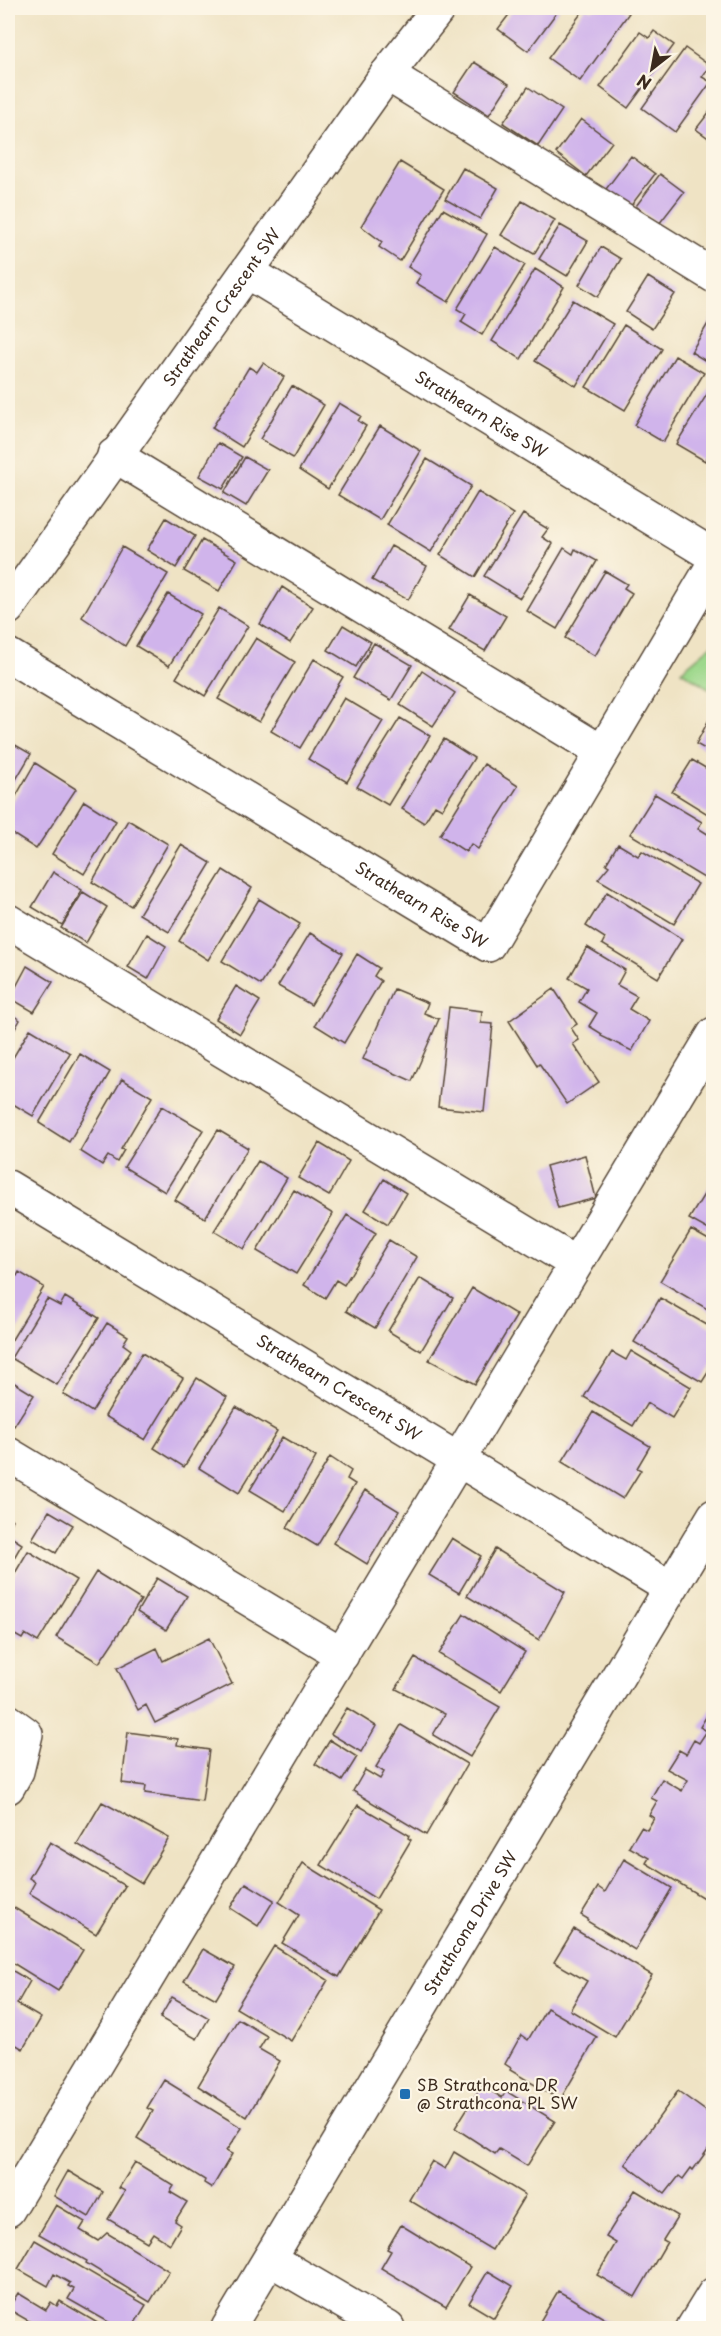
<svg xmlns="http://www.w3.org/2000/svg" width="721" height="2336" font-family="'Playpen Sans',sans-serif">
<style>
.green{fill:#9ed88c;stroke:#6c8155;stroke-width:1.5}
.building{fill:#d0b4eb}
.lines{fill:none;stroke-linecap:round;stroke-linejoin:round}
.minor-casing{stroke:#564637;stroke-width:36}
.minor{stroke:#fff;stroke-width:33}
.poi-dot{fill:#1f6fb2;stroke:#fcf5e5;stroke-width:2}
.labels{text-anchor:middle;stroke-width:4.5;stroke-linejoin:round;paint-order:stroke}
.street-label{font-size:16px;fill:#3b2a1e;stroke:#fcf5e5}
.poi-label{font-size:16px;fill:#3b2a1e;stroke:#fcf5e5;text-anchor:start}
</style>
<rect width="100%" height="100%" fill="#fcf5e5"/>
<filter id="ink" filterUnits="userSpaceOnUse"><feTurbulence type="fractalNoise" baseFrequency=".0167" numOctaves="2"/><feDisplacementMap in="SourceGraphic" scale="12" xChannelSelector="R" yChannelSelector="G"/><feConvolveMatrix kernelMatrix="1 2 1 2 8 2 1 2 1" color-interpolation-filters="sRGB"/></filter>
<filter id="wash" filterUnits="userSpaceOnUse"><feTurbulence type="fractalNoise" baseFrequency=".008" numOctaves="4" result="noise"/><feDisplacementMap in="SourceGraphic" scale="24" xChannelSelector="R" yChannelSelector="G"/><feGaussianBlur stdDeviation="1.35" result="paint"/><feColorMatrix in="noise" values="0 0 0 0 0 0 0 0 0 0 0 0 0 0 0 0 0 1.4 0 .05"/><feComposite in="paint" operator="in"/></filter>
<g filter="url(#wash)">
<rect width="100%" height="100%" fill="#efe3c4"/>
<path class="green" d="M713,644v47l-32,-20z"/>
<g id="blocks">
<path class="building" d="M514,8h46l-32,43 -30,-22z
M585,8l8,2 1,-2h27l8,5 -49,68 -32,-23z
M654,31l20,14 -46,63 -28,-21 40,-55 9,6z
M685,48l25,18 -8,11 9,5 -36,50 -33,-24z
M474,62l35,22 -20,31 -35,-23z
M528,87l34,23 -24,36 -35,-23z
M714,106v36l-18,-13z
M581,119l31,23 -26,34 -30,-23z
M631,156l24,18 -25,33 -24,-18z
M400,162l44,27 -44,72 -21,-14 3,-5 -21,-16z
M463,168l35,20 -18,31 -35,-20z
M660,174l24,18 -25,32 -23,-18z
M522,201l33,19 -21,34 -33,-19z
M443,209l44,25 -39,68 -32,-19 5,-8 -13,-8z
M560,225l28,16 -21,35 -28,-17z
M495,247l30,18 -43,70 -21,-13 5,-8 -9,-5z
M601,247l20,12 -23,38 -19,-12z
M535,269l29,18 -43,72 -29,-18z
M648,277l27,17 -23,35 -26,-17z
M573,300l40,24 -37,62 -41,-25z
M712,317l2,1v48l-23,-14z
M624,325l38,24 -37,61 -39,-23z
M675,356l29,17 -41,69 -29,-17z
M263,363l21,14 -42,70 -30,-19 37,-61 8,5z
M714,383v65l-9,13 -29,-17z
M292,386l32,19 -31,53 -33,-19z
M339,403l22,13 -3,5 8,5 -38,63 -29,-19z
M380,426l41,25 -41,69 -42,-25z
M218,443l24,14 -19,32 -24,-13z
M245,457l23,13 -22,36 -22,-13z
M427,459l44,27 -40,66 -44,-27z
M478,492l35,22 -38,63 -35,-22z
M523,514l25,15 -6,8 11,7 -33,54 -36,-22z
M166,518l29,18 -19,32 -29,-18z
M202,540l35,20 -18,31 -35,-20z
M391,546l36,20 -19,34 -36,-20z
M122,547l46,27 -43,72 -43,-29z
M564,548l9,6 2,-5 22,12 -40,68 -30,-18z
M605,571l22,13 -3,4 8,5 -37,63 -30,-18z
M282,587l31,20 -23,36 -30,-19z
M168,594l33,20 -32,52 -33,-20z
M470,595l36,21 -21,35 -36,-21z
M219,608l29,18 -43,70 -29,-18z
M343,625l28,17 -15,25 -28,-17z
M256,638l39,24 -36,60 -41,-23z
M374,643l38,22 -21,35 -38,-22z
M314,659l29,18 -43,71 -29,-17z
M422,671l33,22 -22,33 -33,-21z
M344,698l39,23 -36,61 -39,-23z
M714,710v44l-18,-10z
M400,718l30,18 -42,69 -31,-18z
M444,739l30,19 -32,51 -7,-4 -11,18 -22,-14z
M10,742l21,12 -23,39v-47z
M692,760l22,13v45l-42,-26z
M35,763l41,26 -40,60 -28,-18v-21z
M484,764l34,22 -40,63 -7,-5 -5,8 -26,-17z
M655,794l47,28 -4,6 16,10v46l-84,-50z
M84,801l32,20 -32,53 -32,-20z
M128,820l40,24 -37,62 -39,-24z
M618,844l20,12 4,-5 56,33 -24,40 -76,-45 11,-13 -3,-2z
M181,845l30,18 -42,69 -30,-18z
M223,870l29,18 -44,72 -29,-19z
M53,872l29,18 -20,35 -30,-18z
M83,892l24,15 -21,36 -25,-15z
M607,892l75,47 -24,39 -56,-34 3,-6 -19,-12z
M259,899l41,25 -39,61 -39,-24z
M310,933l33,20 -32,52 -33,-19z
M147,934l19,12 -18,33 -20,-12z
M587,947l38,23 -8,15 20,11 -8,13 20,12 -17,30 -31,-15 1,-2 -13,-8 8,-13 -18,-11 8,-14 -18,-10z
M357,954l22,14 -5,8 7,5 -37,62 -29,-18z
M27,966l26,16 -19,30 -24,-14z
M236,986l24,15 -20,33 -24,-15z
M394,989l34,14 -4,10 15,6 -27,62 -49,-22z
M554,989l23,35 -6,4 8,12 -6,4 26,38 -32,22 -28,-41 -2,2 -28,-44z
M449,1007l33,4 -1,12 12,1 -9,88 -46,-5z
M8,1012l12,8 -12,21z
M30,1029l40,24 -37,63 -25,-15v-35z
M80,1054l30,18 -41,70 -30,-19z
M122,1079l30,18 -31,52 3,1 -7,12 -9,-6 -6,9 -22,-14z
M162,1106l41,24 -38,62 -41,-25z
M218,1130l30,18 -43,70 -30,-18z
M319,1143l30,18 -20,35 -31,-18z
M585,1155l11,43 -38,10 -12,-42z
M258,1161l29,17 -43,71 -30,-18z
M714,1178v55l-25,-14z
M384,1179l22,14 -18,31 -23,-14z
M294,1190l39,24 -37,60 -39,-23z
M347,1215l29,18 -32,52 -8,-5 -11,18 -21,-13z
M691,1230l23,13v70l-54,-32z
M389,1240l28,17 -42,71 -29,-17z
M8,1270l9,6 2,-4 25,15 -36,59z
M420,1278l33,20 -32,53 -33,-20z
M472,1288l45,27 -42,69 -46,-24z
M65,1297l34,21 -42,67 -46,-27 36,-59 13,7z
M660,1298l54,31v15l-3,5 3,2v12l-12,19 -68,-40z
M107,1323l21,13 -5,8 8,6 -39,62 -29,-18z
M631,1351l60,36 -19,31 -25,-15 -14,23 -49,-29 28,-45 14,8z
M142,1353l41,25 -38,62 -40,-24z
M197,1378l30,19 -43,70 -30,-19z
M8,1379l26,16 -20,31 -6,-5z
M236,1407l41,24 -38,62 -40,-25z
M593,1412l57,34 -13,22 4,2 -18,29 -61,-37z
M282,1437l34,20 -31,54 -35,-21z
M330,1457l21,14 -4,8 8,5 -38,62 -30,-18z
M365,1490l34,21 -32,53 -34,-21z
M49,1511l24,14 -17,28 -24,-14z
M8,1517l5,3 -5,9z
M8,1535l14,9 -14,24z
M452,1538l29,18 -22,37 -30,-18z
M495,1549l70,43 -26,48 -72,-44z
M28,1551l48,29 -38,62 -13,-8 -3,5 -14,-8v-46z
M96,1572l45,28 -42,63 -43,-26z
M157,1578l30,18 -21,34 -29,-18z
M464,1614l61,38 -24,39 -62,-37z
M209,1638l23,46 -77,39 -9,-18 -8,5 -21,-42 40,-20 6,13z
M415,1658l85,49 -30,50 -37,-22 12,-21 -49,-25z
M347,1708l29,18 -15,26 -30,-18z
M711,1709l3,1v176l-9,13 -59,-36 3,-5 -20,-11 12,-20 6,3 7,-12 -5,-3 8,-14 -6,-3 11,-19 20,12 6,-11 -21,-11 12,-19 7,4 8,-14 5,3 8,-12 -7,-4z
M401,1725l66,39 -41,71 -73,-44 12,-21 15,9 4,-7 -8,-5z
M128,1732l50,7 -1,6 32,5 -7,51 -57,-8 1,-7 -24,-3z
M330,1740l27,17 -15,24 -27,-17z
M102,1802l67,36 -27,45 -65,-39z
M358,1805l51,30 -1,3 3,2 -35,59 -55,-34z
M50,1842l75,44 -29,48 -67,-41 6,-11 -6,-4z
M624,1859l48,29 -37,62 -48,-29 1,-2 -7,-4 17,-28 7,5z
M303,1863l76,47 -40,67 -57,-34 17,-28 -20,-13z
M246,1883l28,17 -16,26 -28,-18z
M8,1904l75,46 -25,41 -50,-31z
M574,1929l78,46 -37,62 -45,-27 17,-29 -33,-19z
M274,1946l54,34 -37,61 -55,-33z
M203,1949l32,18 -19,32 -32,-18z
M8,1968l22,13 -13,23 24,14 -18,31 -15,-9z
M172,1997l37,21 -12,21 -37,-21z
M547,2008l50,29 -37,63 -50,-30 1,-2 -6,-4 16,-29 7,5z
M238,2019l29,17 -8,13 21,12 -33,56 -49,-31z
M164,2080l78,48 -16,23 6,3 -20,34 -8,-5 1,-3 -68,-42 16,-27 -6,-3z
M482,2085l20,13 4,-7 49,30 -28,45 -28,-17 -4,5 -40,-26z
M678,2091l36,26v24l-21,29 -2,-2 -8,11 -4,-3 -14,18 -40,-30z
M454,2152l71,43 -33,55 -83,-50 23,-39 13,8z
M135,2162l39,24 -4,6 17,10 -12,19 6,4 -11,19 -17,-11 -6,9 -39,-23 17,-28 -6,-3z
M68,2171l35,21 -14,25 -35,-21z
M635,2190l43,26 -15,24 4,2 -32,55 -38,-22 19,-32 -10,-6z
M56,2205l29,17 -5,8 18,11 9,-8 62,38 -19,31 -64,-39 1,-2 -48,-27z
M401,2225l69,42 -24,40 -65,-39 10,-17 -4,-2z
M35,2240l111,65 -14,23h-13l-51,-29 6,-10 -6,-3 2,-3 -16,-9 -6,12 -30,-17z
M488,2271l25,15 -19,32 -25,-15z
M558,2291l11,6 51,31h-84z
M18,2293l28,17 5,-8 6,4 3,-5 46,27h-53l-9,-5 -3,5 -33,-19z"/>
</g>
</g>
<g filter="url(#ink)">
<use href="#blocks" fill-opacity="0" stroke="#564637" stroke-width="1.5"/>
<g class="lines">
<defs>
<g id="minor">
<path d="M387,74l327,202"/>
<path id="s1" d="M248,272l466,284"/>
<path d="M114,455l488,297"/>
<path id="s2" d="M8,608l379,-534 52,-66"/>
<path id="s3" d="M8,655l480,290 226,-381"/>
<path d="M8,921l567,342"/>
<path id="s4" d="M8,1187l662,401"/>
<path d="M8,1454l334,201"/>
<path d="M8,1721l18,13 -9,37 -9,16"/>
<path d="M8,2210l706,-1176"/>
<path d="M270,2259l118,69"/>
<path id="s5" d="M228,2328l486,-812"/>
<path d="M693,2328l21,-34"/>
</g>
</defs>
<use href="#minor" class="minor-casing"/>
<use href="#minor" class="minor"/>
</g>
</g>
<rect class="poi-dot" x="399" y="2088" width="12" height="12" rx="3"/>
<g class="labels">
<g class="street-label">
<text dy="6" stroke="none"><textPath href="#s2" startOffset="369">Strathearn Crescent SW</textPath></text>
<text dy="6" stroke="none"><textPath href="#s1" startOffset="273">Strathearn Rise SW</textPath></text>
<text dy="6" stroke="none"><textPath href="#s3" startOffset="483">Strathearn Rise SW</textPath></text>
<text dy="6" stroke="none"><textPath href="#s4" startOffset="387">Strathearn Crescent SW</textPath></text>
<text dy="6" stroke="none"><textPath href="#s5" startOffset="472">Strathcona Drive SW</textPath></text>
</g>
<g class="poi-label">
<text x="417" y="2091">SB Strathcona DR<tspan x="417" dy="18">@ Strathcona PL SW</tspan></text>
</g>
</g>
<rect width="721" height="2336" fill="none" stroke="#fcf5e5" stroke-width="30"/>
<g transform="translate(652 69) rotate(211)" stroke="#fcf5e5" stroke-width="4.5" paint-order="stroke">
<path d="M0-4.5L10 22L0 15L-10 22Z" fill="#3b2a1e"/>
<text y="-9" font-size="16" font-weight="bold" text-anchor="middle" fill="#3b2a1e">N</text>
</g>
</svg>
